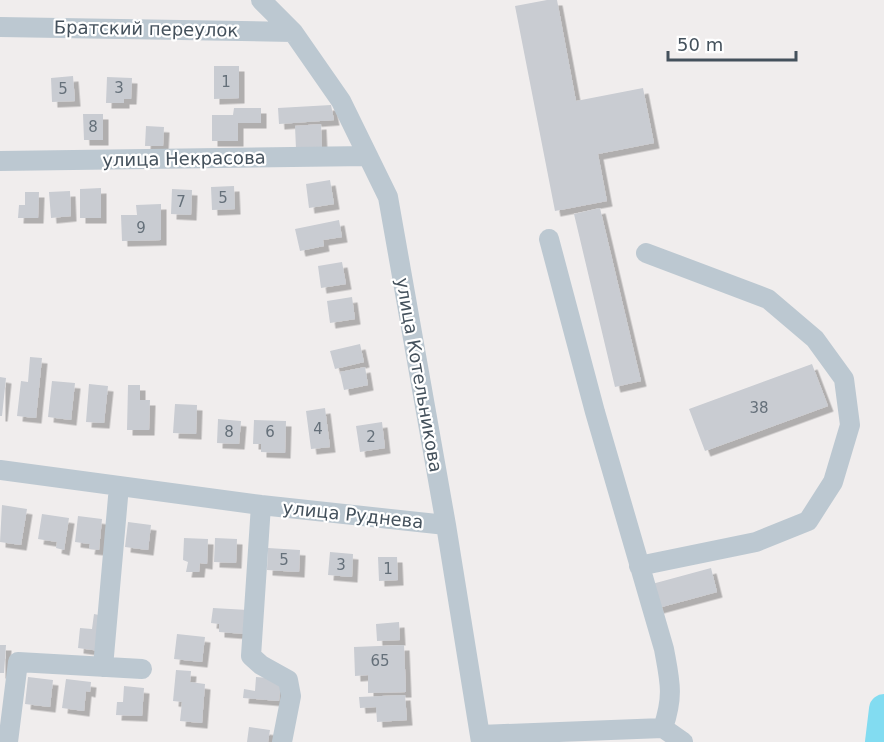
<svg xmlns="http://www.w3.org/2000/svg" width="884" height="742" font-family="'DejaVu Sans',sans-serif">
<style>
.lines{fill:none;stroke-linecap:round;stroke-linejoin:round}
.river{stroke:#82dcf1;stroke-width:30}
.building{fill:#c9ccd2;filter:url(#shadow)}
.minor{stroke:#bcc8d1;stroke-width:20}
.labels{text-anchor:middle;stroke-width:4.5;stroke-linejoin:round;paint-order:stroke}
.number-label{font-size:15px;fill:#65707a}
.street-label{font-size:18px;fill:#44515c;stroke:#fff}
</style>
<defs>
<filter id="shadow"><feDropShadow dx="5.5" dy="5.5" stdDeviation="0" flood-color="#0004"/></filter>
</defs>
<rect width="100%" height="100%" fill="#f0eded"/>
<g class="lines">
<path class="river" d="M880,742l4,-33"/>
</g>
<path class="building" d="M547,0h10l19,101 67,-13 11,55 -56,11 9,47 -52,10 -40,-205z
M214,66h25v32l-25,1z
M73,76l2,25 -23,1 -1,-24z
M107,77l25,1 -1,21h-7v4h-18z
M331,105l3,15 -55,4 -1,-16z
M234,108h27v15h-23v18h-26v-26h21z
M83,114h20v26h-19z
M321,124l1,23 -26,2 -1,-23z
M146,126l18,1 -1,19h-18z
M330,180l4,24 -25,4 -3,-24z
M234,186l1,23 -23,1 -1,-23z
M101,188v30h-21v-29z
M172,189l20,1 -1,25 -20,-1z
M70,191l1,25 -20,2 -2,-26z
M25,192h14l-1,26h-20l1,-13h6z
M161,204v36l-39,1 -1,-26h16l-1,-10z
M600,208l41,173 -26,6 -41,-173z
M339,220l3,17 -19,3 1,6 -24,5 -5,-22z
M342,262l4,22 -25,4 -3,-22z
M352,297l3,22 -25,4 -3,-22z
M360,344l4,18 -29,7 -5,-18z
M30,357l12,1 -6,60 -19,-2 4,-35 7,1z
M812,364l16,42 -123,45 -16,-42z
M365,367l3,18 -24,5 -4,-18z
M0,377l6,1 -4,38h-2z
M52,381l23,2 -4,37 -23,-3z
M89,384l19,2 -4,37 -18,-1z
M128,385h12v15h10l-1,30h-22z
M175,404l22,1 -1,29 -23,-1z
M325,408l5,39 -19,2 -5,-38z
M218,419l23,2 -2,23 -22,-1z
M254,420l32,1 -1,32 -24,-1v-8h-8z
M382,422l3,26 -25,4 -4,-26z
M2,505l25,4 -6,36 -21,-3z
M42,514l27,4 -5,32 -8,-2 1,-6 -19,-3z
M78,516l24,3 -3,31 -10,-1 1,-5 -15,-2z
M128,522l23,3 -3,25 -23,-3z
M184,538l24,1 -1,25 -7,-1 -1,9h-13l2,-10 -5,-2z
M215,538l22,1 -1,24 -22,-1z
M268,548l32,2 -1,22 -32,-2z
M330,552l23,2 -1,23 -24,-2z
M378,557h19l1,23 -19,1z
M711,568l6,24 -59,16 -6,-24z
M213,608l35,2 -2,24 -27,-2v-8l-8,-1z
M94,614l10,2 -4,35 -22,-3 2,-20 12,1z
M399,622l1,18 -23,1 -1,-17z
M177,634l28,3 -3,25 -28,-3z
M0,645h6l-2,28h-4z
M404,645l2,47 -38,1v-18l-13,1 -1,-29z
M176,670l15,1 -1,11 15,2 -3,39 -22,-2 2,-19 -9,-1z
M28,677l25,3 -3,27 -25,-3z
M256,677l25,2 -2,22 -36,-3 1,-9 11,2z
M66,679l25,3 -1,10 -4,-1 -2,20 -22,-3z
M124,686l20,2 -2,28 -26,-1 1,-13h6z
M405,695l2,25 -30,2 -1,-15 -16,1 -1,-11z
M249,727l21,3 -2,12h-21z"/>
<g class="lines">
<path class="minor" d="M261,0l32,32 48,69 47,96 58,328 35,217
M0,27l293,5
M0,161l368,-5
M549,239l46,173 69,237c6,33 10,46 -1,79
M0,470l261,35 185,20
M261,505l-10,151 10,9 27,15 3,16 -9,46
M639,566l117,-24 52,-21 25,-39 17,-57 -6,-46 -29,-40 -47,-40 -122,-46
M103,667l16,-181
M480,735l183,-7 20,14
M8,742l10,-80 124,7"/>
</g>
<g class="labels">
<g class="number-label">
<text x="226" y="87">1</text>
<text x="119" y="93">3</text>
<text x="63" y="94">5</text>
<text x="93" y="132">8</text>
<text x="223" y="203">5</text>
<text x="181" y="207">7</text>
<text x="141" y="233">9</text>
<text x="759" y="413">38</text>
<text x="318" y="434">4</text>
<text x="229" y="437">8</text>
<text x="270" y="437">6</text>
<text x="371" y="442">2</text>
<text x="284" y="565">5</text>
<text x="341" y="570">3</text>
<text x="388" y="574">1</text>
<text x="380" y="666">65</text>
</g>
<g class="street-label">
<text transform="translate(146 29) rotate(1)" y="6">Братский переулок</text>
<text transform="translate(184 159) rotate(-1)" y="6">улица Некрасова</text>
<text transform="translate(419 375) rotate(80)" y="6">улица Котельникова</text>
<text transform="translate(353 515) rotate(6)" y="6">улица Руднева</text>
</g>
</g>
<path d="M668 51v9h128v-9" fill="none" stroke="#44515c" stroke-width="3"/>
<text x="677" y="51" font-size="18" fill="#44515c" stroke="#ffffff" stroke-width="4.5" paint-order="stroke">50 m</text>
</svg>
